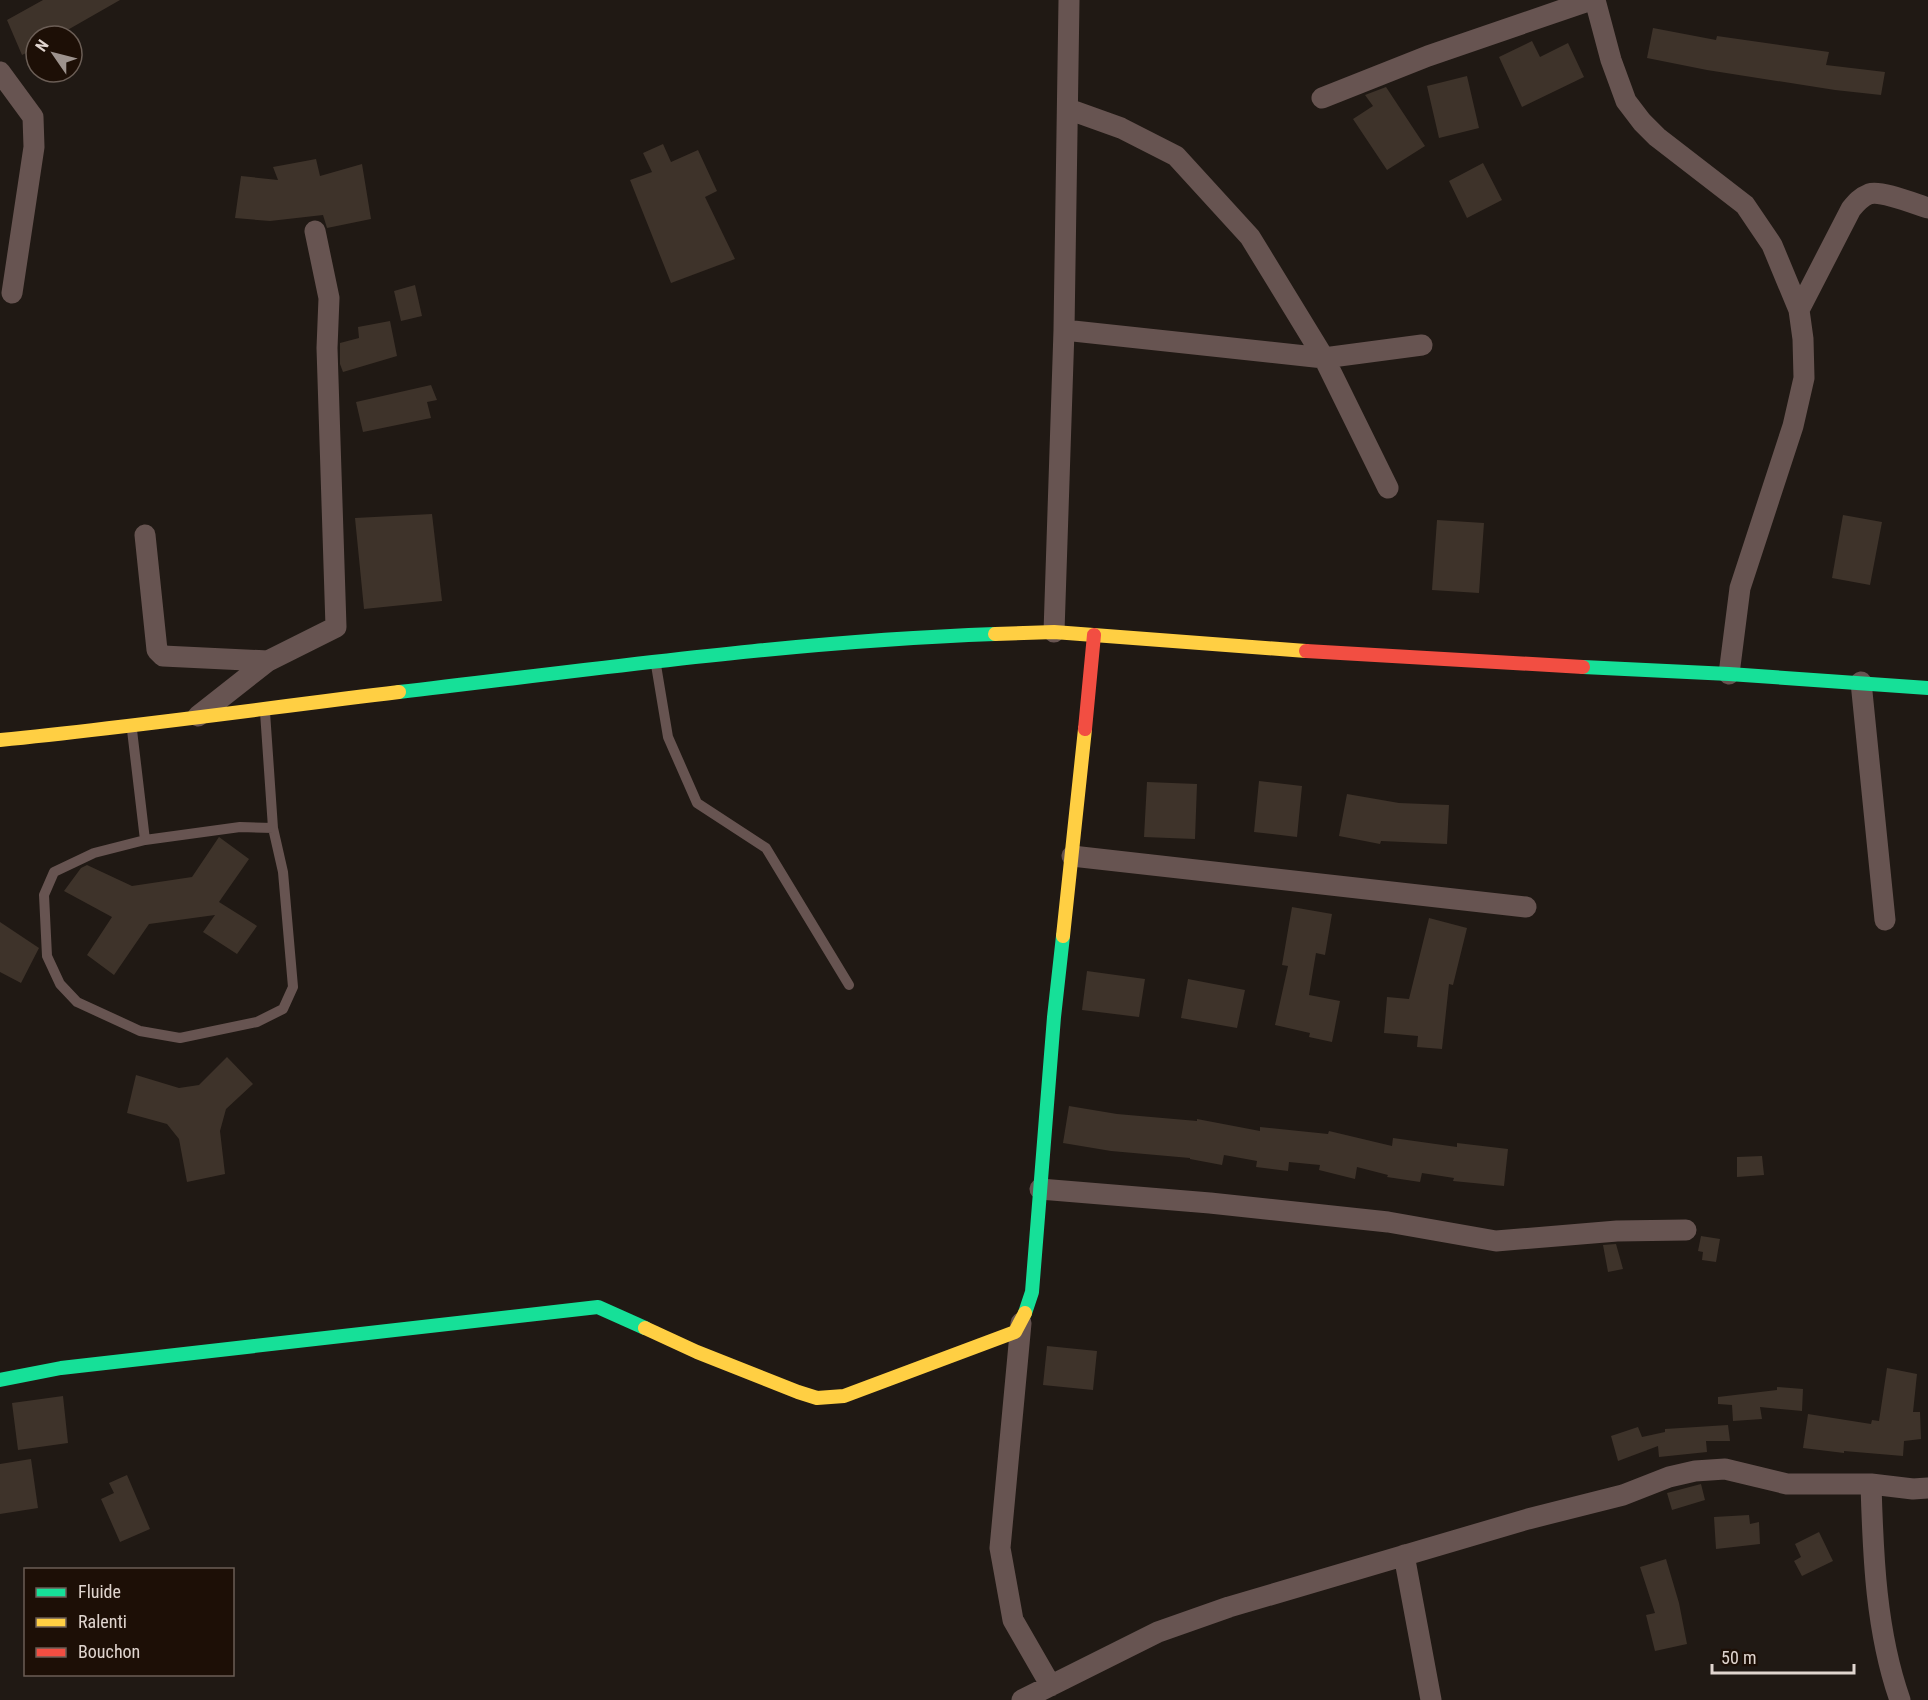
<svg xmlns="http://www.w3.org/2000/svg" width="1928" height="1700" font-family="'Roboto Condensed',sans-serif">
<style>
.building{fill:#3e332a}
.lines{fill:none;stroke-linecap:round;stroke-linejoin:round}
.lane{stroke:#675451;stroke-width:10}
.street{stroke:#675451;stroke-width:21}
.fast{stroke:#16e098;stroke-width:14}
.slow{stroke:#ffcf43;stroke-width:14}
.jam{stroke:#f24e42;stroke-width:14}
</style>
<rect width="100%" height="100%" fill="#201914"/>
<path class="building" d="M43,0h77l-63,36h-21v12l-14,7 -15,-35z
M1653,28l63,12 1,-4 112,16 -3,13 59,7 -4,23 -46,-5 -128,-20 -60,-12z
M1532,41l8,16 28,-14 16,34 -62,30 -23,-50z
M1467,76l12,52 -40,10 -12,-52z
M1386,87l39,59 -38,24 -34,-51 20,-13 -8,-11z
M663,144l8,18 27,-12 19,41 -12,6 30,62 -64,24 -41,-103 22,-8 -9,-19z
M316,159l4,17 42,-12 9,55 -44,9 -4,-13 -53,6 -35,-3 6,-42 37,4 -5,-13z
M1483,163l19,37 -35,18 -18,-37z
M415,285l7,31 -21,5 -7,-30z
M390,321l7,35 -54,16 -3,-8v-21l19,-5 -1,-11z
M431,385l6,15 -10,2 4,16 -68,14 -7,-30z
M432,514l10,87 -78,8 -9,-91z
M1843,515l39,7 -12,63 -38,-7z
M1437,520l47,3 -5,70 -47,-3z
M1259,781l43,5 -5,51 -43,-5z
M1147,782l50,2 -2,55 -51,-2z
M1347,794l52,9 50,2 -2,39 -66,-3 -1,3 -41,-8z
M219,837l30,22 -30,43 38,24 -20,28 -34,-22 12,-17 -66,9 -35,51 -27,-20 25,-38 -48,-26 17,-23 6,-3 45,21 60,-9z
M1292,907l40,7 -7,41 -9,-2 -7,42 31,6 -8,41 -23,-5 1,-4 -35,-8 13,-59 -6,-1z
M1429,918l38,10 -14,57 -4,-1 -7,65 -25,-2 1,-11 -34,-3 3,-36 22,2z
M0,922l39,26 -18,35 -21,-11z
M1087,971l58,8 -6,38 -57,-7z
M1188,979l57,11 -8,38 -56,-10z
M227,1057l26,27 -27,25 -6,22 5,43 -38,8 -8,-43 -12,-15 -40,-11 9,-38 43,13 20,-3z
M1069,1106l48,8 80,7v-2l63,12v-4l68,7 1,-3 63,15 1,-8 64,9v-4l51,6 -4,37 -51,-5 1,-3 -32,-5 -2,9 -33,-5 1,-2 -31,-8 -2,12 -36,-9 1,-5 -31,-3 -1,9 -32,-4 1,-6 -33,-6 -2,10 -32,-6v-1l-79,-7 -48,-8z
M1762,1156l2,19 -27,2v-20z
M1701,1236l19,3 -4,23 -14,-2 1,-8 -5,-1z
M1616,1244l7,25 -15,3 -5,-27z
M1047,1346l50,5 -4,39 -50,-5z
M1887,1368l30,6 -4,38h7l1,27 -17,2 -1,15 -59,-5v2l-41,-5 5,-34 63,10 1,-4 7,1z
M1777,1387l26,2 -1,22 -42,-4 2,12 -29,2 -1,-16 -14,-1v-7l59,-7z
M63,1396l5,47 -50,7 -6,-47z
M1728,1425l2,16h-24l1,11 -48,5 -1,-11 -40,15 -7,-25 27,-9 4,10 23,-5v-3z
M31,1459l7,49 -38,6v-50z
M127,1475l23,54 -30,13 -19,-43 13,-6 -5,-10z
M1701,1484l4,16 -33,10 -5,-17z
M1749,1515l1,9 9,-2 1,22 -44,5 -2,-32z
M1819,1532l14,29 -31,15 -8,-15 7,-4 -6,-13z
M1666,1559l13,44 8,41 -32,7 -9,-36 9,-2 -15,-46z"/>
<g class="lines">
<path class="lane" d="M656,665l12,72 29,66 69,45 83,137
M265,712l8,116
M132,730l13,110
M240,827l33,1 10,44 10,115 -10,22 -26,13 -77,16 -40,-7 -63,-29 -17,-18 -13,-28 -3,-61 10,-23 40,-19 51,-13z"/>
<path class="street" d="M1595,0l16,60 15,41 16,21 15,15 88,68 27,40 27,65 4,29 1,39 -11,48 -53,162 -11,86
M0,72l33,45 1,30 -22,146
M1322,98l106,-42 163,-56
M1068,109l53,19 55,28 74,81 74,121 64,130
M1799,310l52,-101c5,-6 10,-12 18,-15 12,-4 46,10 59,14
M1064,330l260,28 98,-13
M145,535l12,115 6,6 105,5
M1054,632l10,-302 5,-330
M1861,682l24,238
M198,716l70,-55 68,-34 -9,-279 2,-50 -14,-67
M1072,856l454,51
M1040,1189l170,14 178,19 108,19 121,-10 69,-1
M1021,1323l-21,225 13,72 38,66
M1871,1484l42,5 15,-1
M1404,1555l27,145
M1022,1700l136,-68 71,-25 299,-88 95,-24 46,-18 26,-6 30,-2 62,15h84c2,72 5,148 29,216"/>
<path class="fast" d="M1583,667l146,7 199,14
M399,692c198,-23 396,-51 596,-58
M1025,1313l7,-21 22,-275 9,-81
M0,1380l61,-12 537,-61 47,21"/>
<path class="slow" d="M995,634l59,-2 252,19
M0,740c133,-13 266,-32 399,-48
M1063,936l22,-207
M645,1328l52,24 101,40 19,6 27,-2 171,-64 10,-19"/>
<path class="jam" d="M1306,651l277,16
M1085,729l9,-94"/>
</g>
<rect x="24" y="1568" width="210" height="108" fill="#1d0f06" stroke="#6b5e56" stroke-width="1.5"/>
<rect x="36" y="1588" width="30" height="9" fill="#16e098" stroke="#6b5e56" stroke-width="1.5"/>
<text x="78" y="1598" font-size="18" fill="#e0d5cf">Fluide</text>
<rect x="36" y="1618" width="30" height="9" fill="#ffcf43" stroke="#6b5e56" stroke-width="1.5"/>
<text x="78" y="1628" font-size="18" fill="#e0d5cf">Ralenti</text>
<rect x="36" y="1648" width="30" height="9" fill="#f24e42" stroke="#6b5e56" stroke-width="1.5"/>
<text x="78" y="1658" font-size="18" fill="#e0d5cf">Bouchon</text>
<g transform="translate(54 54) rotate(305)"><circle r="28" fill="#1d0f06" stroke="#6b5e56" stroke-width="1.5"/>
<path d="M0-4.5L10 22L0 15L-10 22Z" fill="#9d938e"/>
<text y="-9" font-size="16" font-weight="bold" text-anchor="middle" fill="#e0d5cf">N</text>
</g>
<path d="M1712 1664v9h142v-9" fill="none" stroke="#e0d5cf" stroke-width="3"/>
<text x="1721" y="1664" font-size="18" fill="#e0d5cf" stroke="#1d0f06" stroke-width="4.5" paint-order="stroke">50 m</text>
</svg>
